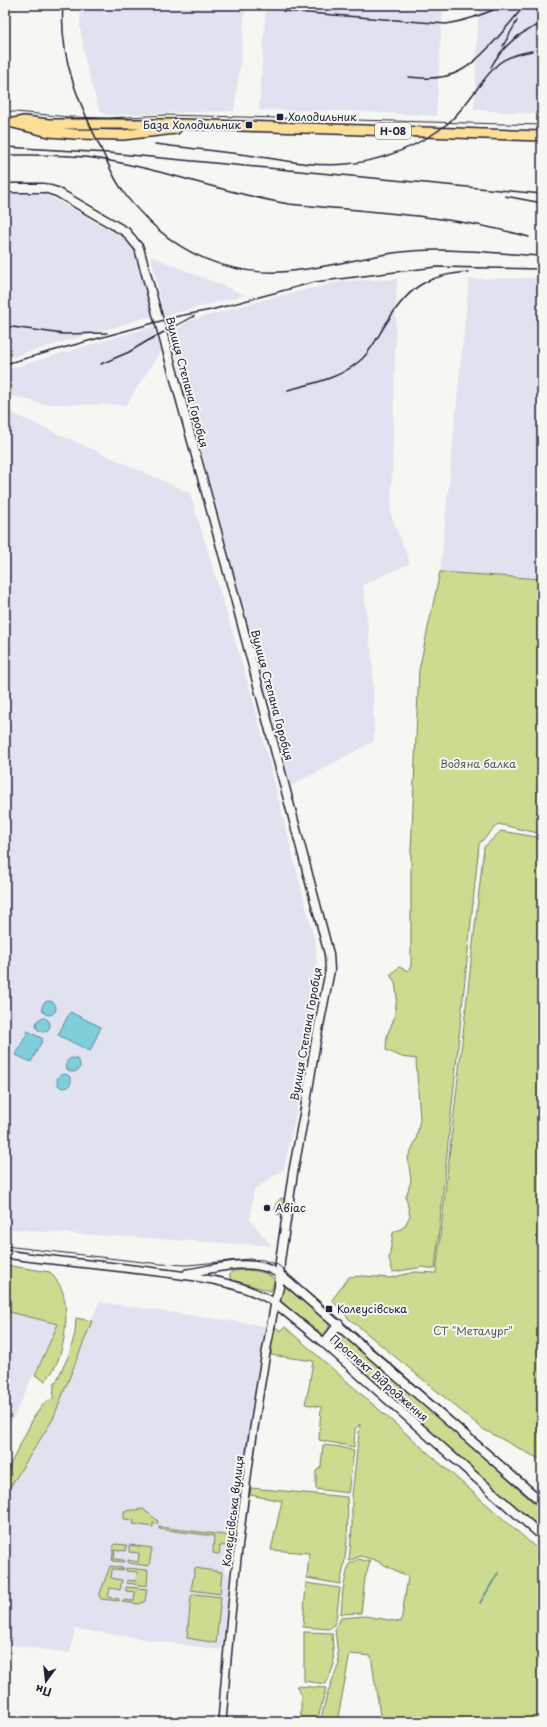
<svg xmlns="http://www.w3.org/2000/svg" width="547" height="1727" font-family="'Playpen Sans',sans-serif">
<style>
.built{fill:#e0e3ef}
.green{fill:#cbdb8f;stroke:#767e65}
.water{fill:#7ecfda;stroke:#598a9a}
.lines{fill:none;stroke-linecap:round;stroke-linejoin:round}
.stream{stroke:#598a9a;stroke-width:1.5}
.tertiary-casing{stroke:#22223b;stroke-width:10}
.secondary-casing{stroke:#22223b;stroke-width:11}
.primary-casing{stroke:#22223b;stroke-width:12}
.tertiary{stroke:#f6f6f2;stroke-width:7}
.secondary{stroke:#f6f6f2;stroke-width:8}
.primary{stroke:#fcde96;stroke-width:9}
.tram{stroke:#22223b;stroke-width:1}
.rail{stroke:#22223b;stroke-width:1.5}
.poi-dot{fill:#22223b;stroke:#f6f6f2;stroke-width:1.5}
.labels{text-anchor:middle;stroke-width:4;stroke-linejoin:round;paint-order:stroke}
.shield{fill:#f6f6f2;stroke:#626272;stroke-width:1}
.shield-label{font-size:10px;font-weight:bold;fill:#22223b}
.poi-label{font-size:11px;fill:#22223b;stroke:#f6f6f2;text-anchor:start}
.street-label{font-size:11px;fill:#22223b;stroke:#f6f6f2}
.park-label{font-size:11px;fill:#555a54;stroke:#f6f6f2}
</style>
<rect width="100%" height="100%" fill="#f6f6f2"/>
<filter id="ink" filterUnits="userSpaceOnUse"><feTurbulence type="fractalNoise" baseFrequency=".025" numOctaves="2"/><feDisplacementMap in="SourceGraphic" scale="8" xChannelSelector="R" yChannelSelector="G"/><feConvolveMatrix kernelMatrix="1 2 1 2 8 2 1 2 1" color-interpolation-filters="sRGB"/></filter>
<g filter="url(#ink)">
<path class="built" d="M81,5h164l-4,54 -7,52 -129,4 -7,-8 -13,-47 -5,-34z
M266,5h177l-7,111 -86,-5 -91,-1z
M479,5h63v109l-68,-4z
M29,193l20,3 77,43 11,19 15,58 -147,43v-165z
M151,256l94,39 -81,21z
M542,278v301l-102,-7 29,-293z
M397,279l-6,236 19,48 -47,22 10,83 1,73 -83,45 -48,-173 -72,-279 17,-13 86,-24 69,-16z
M154,326l8,23 -36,56 -84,-1 -29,-8 -8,-5v-21z
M5,410l185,83 62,203 64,250 2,42 -21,119 -13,62 -30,21 -4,30 22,26 -242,-15 -25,-3z
M99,1302l167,24 -34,219 -6,2 -2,24 6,3 -8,73 -2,3 -145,-21 -5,24 -65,-9v-149l48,-76z
M5,1311l53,13 -53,111z"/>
<path class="green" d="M440,572l102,7v255l-44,-10 -19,20 -44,425 -12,-2 -30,5 -4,-13 4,-26 11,-6 6,-11 -4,-19 5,-16 -3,-24 8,-17 4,-21 -4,-60 -14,-2 -16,-7 1,-15 7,-16 3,-22 -2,-15 -5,-7 9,-8 9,4 3,-5v-115l8,-181z
M501,831l41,7v625l-3,-4 -56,-30 -136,-112 -15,-17 17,-23 14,-1 27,2 25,-6 21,1 48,-426z
M281,1198l4,1 -1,13 -6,3 -3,-4 1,-7z
M5,1265l45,7c4,5 10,12 12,18 9,24 2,73 -17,91l-10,-6 23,-51 -53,-13z
M246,1270c10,1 22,2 29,10l-4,11 -39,-11 -2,-2v-5l3,-2z
M287,1287l4,2 36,32c4,6 1,10 -3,15l-4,1 -40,-34c-2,-7 0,-13 7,-16z
M76,1318l16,3 -39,98 -48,76v-20l29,-58 11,-15 8,-3 1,-13 15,-31 6,-22z
M275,1327l6,4 4,-4 257,226v169h-161l-10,-66 -21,-2 -13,68h-17l8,-31 11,-27 -4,-34 6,-12 24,-2 36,6 7,-45 -33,-17 -15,-4 -11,5 3,-33v-33l8,-71 -5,5 -1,18 -35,-7 2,-33 -16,-3 4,-17 4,-26 -42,-6v-18z
M339,1334l7,3 196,173v23l-211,-188 4,-10z
M323,1445l18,2 13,4 -6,42 -32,-4v-18l5,-4z
M251,1488l96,9c2,29 0,59 -7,87l-33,-6 2,-25 -38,-3 11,-49 -32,-6z
M143,1509l15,12 -1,3 -4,-1v4l-20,-3 1,-4 -10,-1v-8z
M159,1527l74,9 -1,9 -12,1 -1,8 -6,-1 1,-17 -55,-7z
M114,1544l13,1 -1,6 -11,-1 -1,9 10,1v2l-12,-1z
M129,1545l23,3 -3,18 -21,-3v-3l10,2 1,-9 -10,-1z
M359,1559l11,3 -5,16 -4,35 -20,1 2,-25 6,-25z
M110,1566l14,2 -1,2 -11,-1 -1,9 11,2 -2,10 -10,-2 -2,9 11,2v2l-18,-2 -2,-3z
M126,1568l22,2 -1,16 -20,-3v-3l9,1 1,-9 -11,-1z
M195,1568l27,4 -2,22 -29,-4z
M306,1583l34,5 -4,32 -2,5 -5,4 -26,-2z
M126,1587l21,2 -2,12 -5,3 -18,-2 1,-2 11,1 1,-9 -9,-1z
M195,1594l26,3 -5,46 -29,-5 4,-42z
M304,1632l28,1 2,32 -8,19 -22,-3z
M296,1686l30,2 -9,34h-16c1,-5 -1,-9 0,-14 0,-8 2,-16 -5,-22z"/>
<path class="water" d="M42 1008a7 7 0 1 1 14 0a7 7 0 1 1-14 0Z
M70,1012l31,15 -11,24 -32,-16z
M36 1025a7 7 0 1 1 14 0a7 7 0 1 1-14 0Z
M28,1031l15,8 -12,23 -15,-7z
M66 1065a7 7 0 1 1 14 0a7 7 0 1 1-14 0Z
M57 1081a7 7 0 1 1 14 0a7 7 0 1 1-14 0Z"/>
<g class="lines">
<path class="stream" d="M480,1603l18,-30"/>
<defs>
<path id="tertiary" d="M5,1254c42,6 84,10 127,15 46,6 104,9 143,34 -26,137 -43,280 -53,419
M187,1273c30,-4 64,-17 92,1"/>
<path id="secondary" d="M5,188h39l13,4 69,40 13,16 92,335 98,371 1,16 -15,76 -10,63 -12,64 -13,88 -1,26 -4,16 49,40 218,193
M279,1274l263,228
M324,1343l15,-19"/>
<path id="primary" d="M5,121l44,11 26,2 48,1 53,-6
M14,123l10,-2 25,3h133l360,12"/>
</defs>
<use href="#tertiary" class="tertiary-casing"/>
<use href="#secondary" class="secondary-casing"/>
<use href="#primary" class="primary-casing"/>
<use href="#tertiary" class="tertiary"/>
<use href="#secondary" class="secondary"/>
<use href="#primary" class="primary"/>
<path class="tram" d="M5,111l64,6 39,1 58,-3 376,10
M5,1246l155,18 28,1 61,-6 14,1 15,5 264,231"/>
<path class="rail" d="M63,5c-4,54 16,98 39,146 6,12 11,26 19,37 6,11 16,21 25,30 36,37 82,56 134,54 38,-2 75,-13 113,-19 48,-7 100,0 149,3
M283,11l163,13c21,-3 39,-10 58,-19
M503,46l14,-25
M491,67c11,-20 29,-36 51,-43
M409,77c16,2 36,2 51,-6 23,-12 48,-46 65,-66
M155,144c31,4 62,7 93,11 33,5 66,12 99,9 34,-3 73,-18 100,-40 20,-17 32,-42 51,-60 8,-7 23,-11 34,-13
M5,147l104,6 433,41
M5,155c29,0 59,-1 88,3 67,10 130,35 196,46 80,8 162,11 240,33
M505,196l37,7
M5,326l58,8 44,-1
M5,364l174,-48 32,-6 104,-28 121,-15 106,2
M101,364l28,-12 20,-12 45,-24
M288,390c27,-7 54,-12 75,-32 10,-10 16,-24 24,-36 22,-35 40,-47 81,-50"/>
</g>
</g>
<g class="poi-dot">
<rect x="276" y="113" width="8" height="8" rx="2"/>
<rect x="245" y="121" width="8" height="8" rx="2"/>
<circle cx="267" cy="1208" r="4"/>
<rect x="325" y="1305" width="8" height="8" rx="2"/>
</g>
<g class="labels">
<rect class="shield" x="375" y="123" width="36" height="16" rx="3"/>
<g class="shield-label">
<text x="393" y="135">Н-08</text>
</g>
<g class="poi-label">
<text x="288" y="121">Холодильник</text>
<text x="241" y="129" text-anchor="end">База Холодильник</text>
<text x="275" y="1212">Авіас</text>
<text x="337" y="1313">Колеусівська</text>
</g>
<g class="street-label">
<text transform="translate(187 382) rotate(75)" y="4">Вулиця Степана Горобця</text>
<text transform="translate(272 695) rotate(75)" y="4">Вулиця Степана Горобця</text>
<text transform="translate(306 1034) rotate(-80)" y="4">Вулиця Степана Горобця</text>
<text transform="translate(379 1378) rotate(41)" y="4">Проспект Відродження</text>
<text transform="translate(233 1511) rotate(-83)" y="4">Колеусівська вулиця</text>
</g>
<g class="park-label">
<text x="478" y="768">Водяна балка</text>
<text x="473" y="1335">СТ "Металург"</text>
</g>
</g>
<rect width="547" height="1727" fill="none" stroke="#f6f6f2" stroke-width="20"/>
<rect x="10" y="10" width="527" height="1707" fill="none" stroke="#22223b" stroke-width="1.5" filter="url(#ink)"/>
<g transform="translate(46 1681) rotate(195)" stroke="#f6f6f2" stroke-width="3" paint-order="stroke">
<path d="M0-3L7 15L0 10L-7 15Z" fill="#22223b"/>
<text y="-6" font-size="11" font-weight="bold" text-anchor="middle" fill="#22223b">Пн</text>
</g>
</svg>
